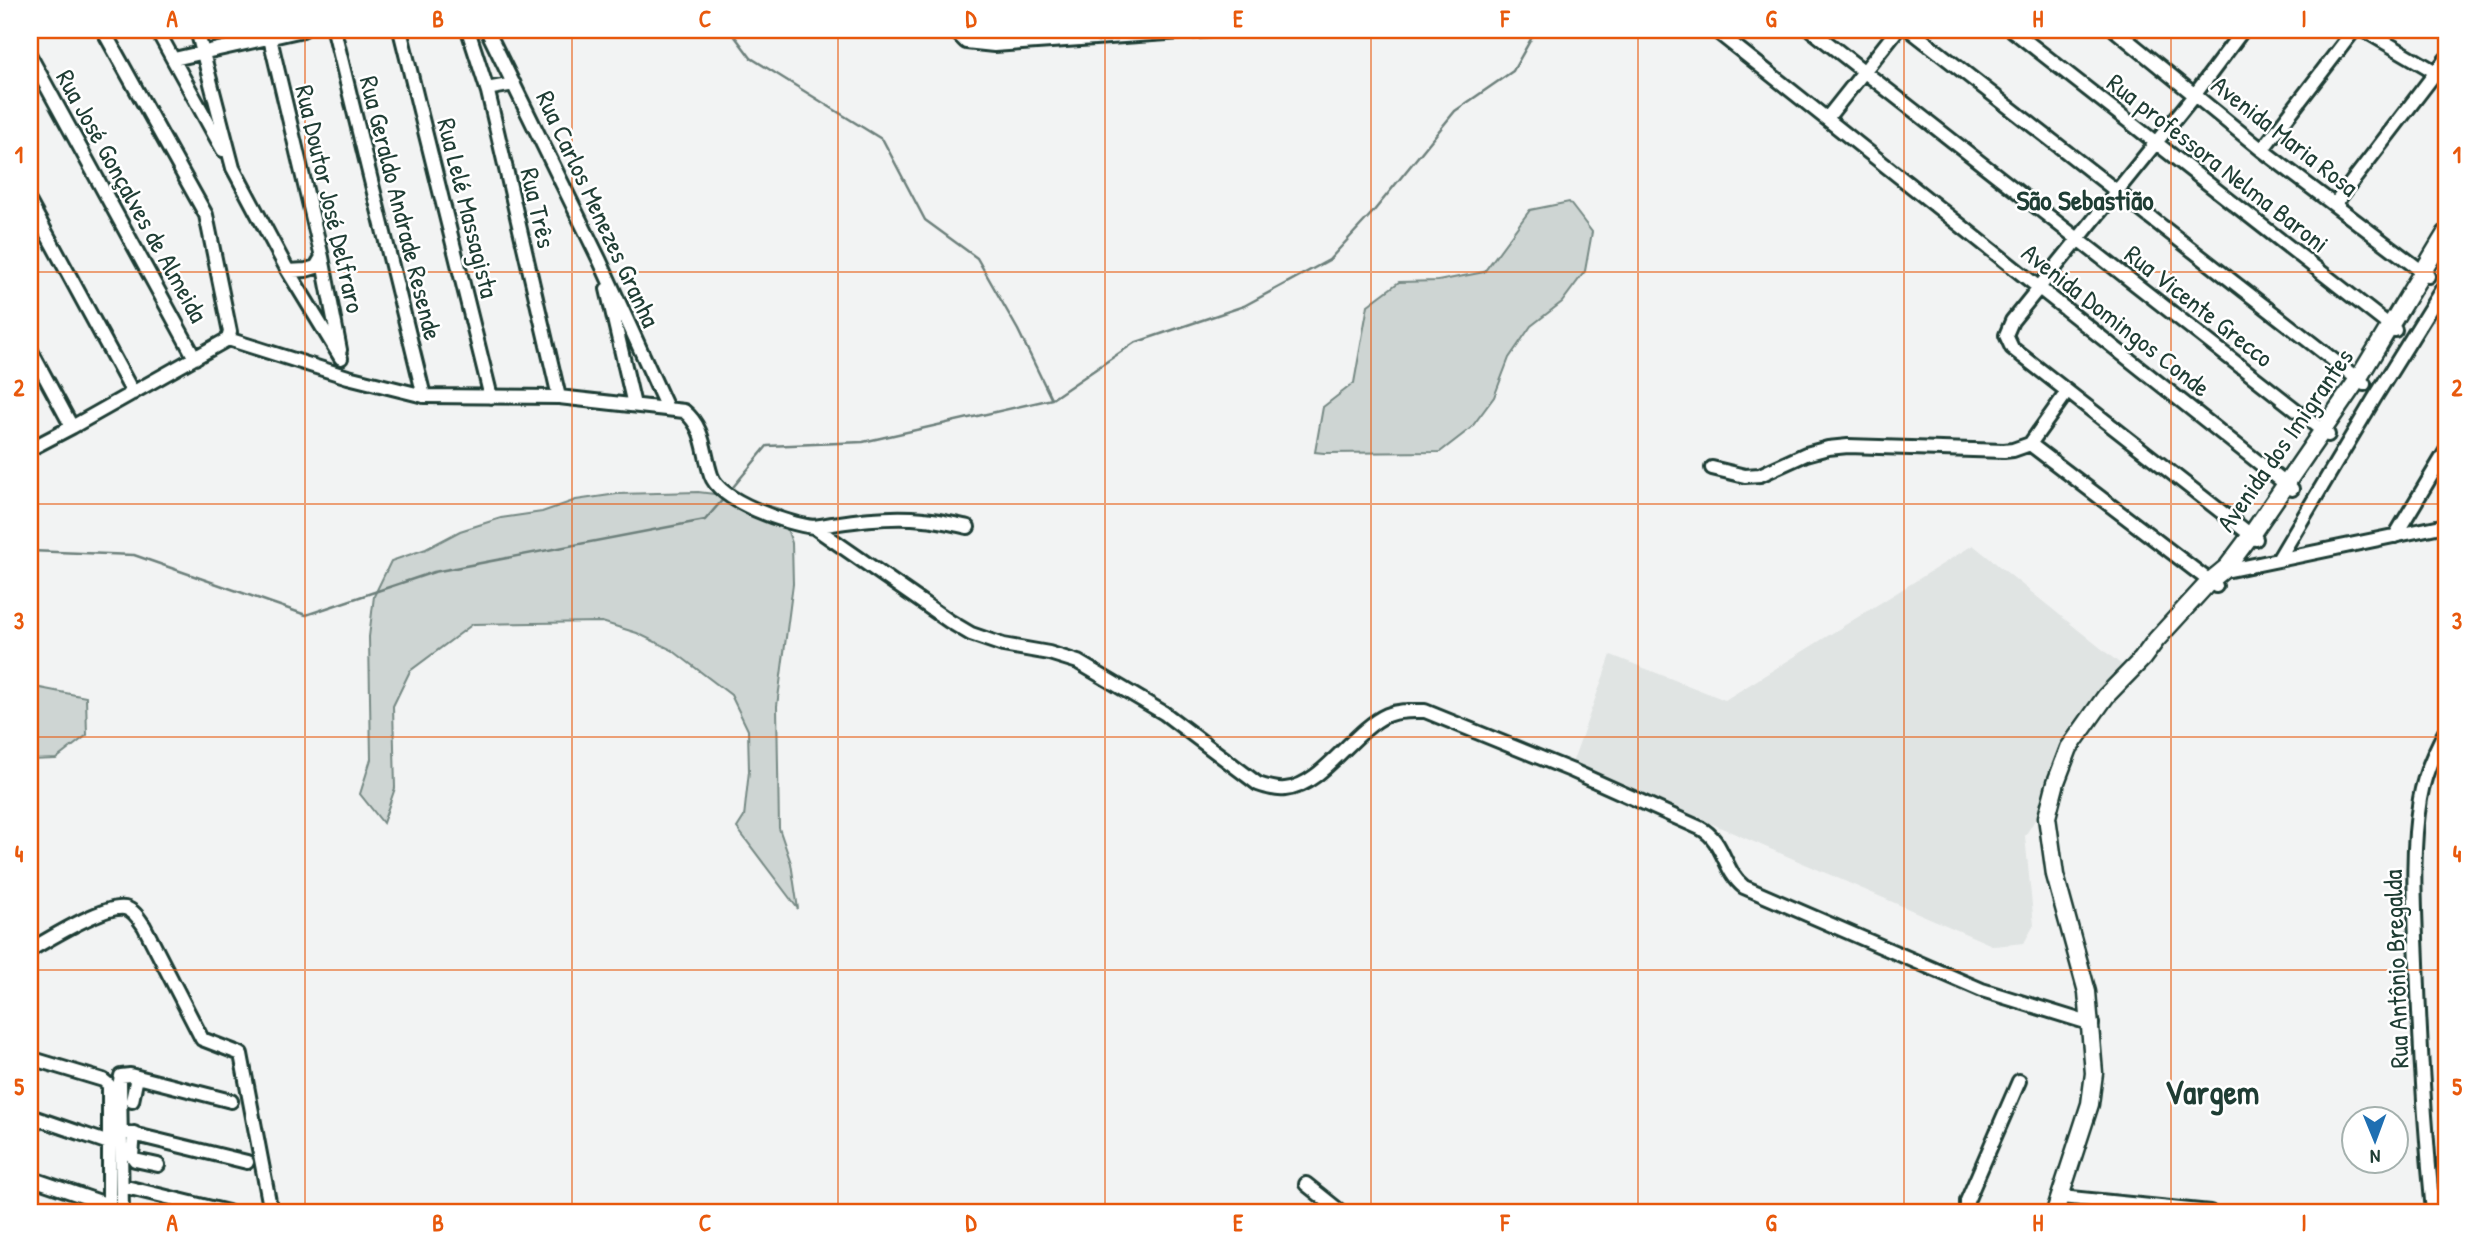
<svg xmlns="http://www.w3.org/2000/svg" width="2476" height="1242" font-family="'Patrick Hand',sans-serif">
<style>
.built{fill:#e0e4e3}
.green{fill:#ced5d3;stroke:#768984;stroke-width:2}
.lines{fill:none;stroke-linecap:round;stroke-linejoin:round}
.stream{stroke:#6d807b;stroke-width:2.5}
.minor-casing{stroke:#1f3d34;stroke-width:18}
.secondary-casing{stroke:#1f3d34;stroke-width:21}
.minor{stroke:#fff;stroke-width:12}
.secondary{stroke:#fff;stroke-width:16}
.grid{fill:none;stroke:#e8590c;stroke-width:2;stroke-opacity:0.55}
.labels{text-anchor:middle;stroke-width:5;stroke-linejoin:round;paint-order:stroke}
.street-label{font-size:26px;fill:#1f3d34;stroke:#fff}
.neighbourhood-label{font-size:28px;font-weight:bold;fill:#1f3d34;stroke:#fff}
.district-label{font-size:33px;font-weight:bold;fill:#1f3d34;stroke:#fff}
.neatline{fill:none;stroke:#e8590c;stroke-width:2.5}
.grid-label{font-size:23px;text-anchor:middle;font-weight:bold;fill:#e8590c}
</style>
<rect width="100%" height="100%" fill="#f2f3f3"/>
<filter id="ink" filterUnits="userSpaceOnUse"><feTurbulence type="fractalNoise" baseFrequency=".0143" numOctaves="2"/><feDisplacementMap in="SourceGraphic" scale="14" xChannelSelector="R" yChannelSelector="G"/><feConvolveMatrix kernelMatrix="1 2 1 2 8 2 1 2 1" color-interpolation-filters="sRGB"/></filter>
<g filter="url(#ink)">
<path class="built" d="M1973,545l155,125 -103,166 9,89 -10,18 -30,3 -422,-183 39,-108 114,45z"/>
<path class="green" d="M1569,202l23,30 -7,39 -23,31 -31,24 -22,32 -15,39 -23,31 -31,24 -116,1 -9,-1 8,-45 31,-24 14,-78 31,-23 39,-1 46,-9 46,-62z
M698,492l41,5 41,12 12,34 1,41 -16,122 2,122 12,35 7,46 -61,-81 7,-11 5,-46 -1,-41 -17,-35 -59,-45 -35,-17 -35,-11 -129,2 -63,47 -17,35 2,82 -12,35 -23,-29 11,-35 -2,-122 5,-41 17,-35 35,-12 34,-18 41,-13 41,-6 34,-12 41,-6z
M30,686l56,11 1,38 -31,24 -26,1z"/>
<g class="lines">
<path class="stream" d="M730,30l21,28 132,82 42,80 52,38 41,72 33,68
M729,492l38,-46 96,-4 189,-43 82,-56 110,-37 85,-46 44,-48 82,-101 58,-40 23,-41
M30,551l104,4 172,60 128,-43 271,-52 20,-23"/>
<defs>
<path id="minor" d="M103,30l103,185 24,117 -2,7
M157,30l66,120
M197,30l36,138 55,103 53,87
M268,30l54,227 18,93
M334,30l90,366
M400,30l91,367
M468,30l20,62 71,305
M487,30l113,231 67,147
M954,30l12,12 28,3 217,-15
M992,30l2,15
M1715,30l577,459
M1811,30l517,405
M1910,30l454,354
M2012,30l383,300
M2115,30l147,120 166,126
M2243,30l-47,63 -184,228 -6,14 6,13 244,191
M2364,30l82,48
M30,56l165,302
M174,59l129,-29
M488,92l4,-4 22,-4
M1828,117l69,-87
M2262,150l92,-120
M30,203l103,190
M2335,204l111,-145
M288,271l18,-1 10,-3 6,-10
M607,289l27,116
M228,339l120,38 76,19 135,1 125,14c21,17 19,40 27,64 9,27 77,49 103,52l135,94 22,13 32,11 46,8 29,9 86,51 94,71c9,3 18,6 27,5 37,-3 68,-59 102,-74 12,-5 25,-4 38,-4l148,60 127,57c25,13 23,43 44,59l238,103 110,34
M30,349l42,78
M2030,444l186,142
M2030,444l37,-52
M30,449l42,-22 156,-88
M1712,468l33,8 15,-1 46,-21 22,-6 20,-2 156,5 9,-1 17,-6
M814,527c36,-6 74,-12 110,-8 15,1 29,5 44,8
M2395,536l51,-85
M2278,560l96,-161 72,-116
M2227,567l3,3 216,-45
M30,950c19,-11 75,-46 95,-42 9,2 14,11 19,18l58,113 39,15 30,158
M30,1058l73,22 6,5v127
M132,1101l5,-24
M30,1116l79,27
M120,1131l127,31
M134,1133l-2,23 3,4 23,5
M30,1178l79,27
M1306,1184l35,28
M122,1186l106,26
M2061,1197l149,15
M122,1212l-2,-131 1,-5 9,-1 101,26
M1969,1212l-2,-4v-7l52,-120
M2433,1212c-8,-83 -13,-166 -16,-249 -2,-54 -6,-110 3,-164 4,-25 14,-47 26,-69"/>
<path id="secondary" d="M2055,1212l35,-108 4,-31 -7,-81 -32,-117 -8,-58 9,-35 13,-34 37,-52 36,-37 14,-19 54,-59 17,-14 24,-32 107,-156 88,-146"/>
</defs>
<use href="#minor" class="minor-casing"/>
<use href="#secondary" class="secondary-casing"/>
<use href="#minor" class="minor"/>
<use href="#secondary" class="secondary"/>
</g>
</g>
<path class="grid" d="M305,30v1182M572,30v1182M838,30v1182M1105,30v1182M1371,30v1182M1638,30v1182M1904,30v1182M2171,30v1182M30,272h2416M30,504h2416M30,737h2416M30,970h2416"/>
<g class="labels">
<g class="street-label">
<text transform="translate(2285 136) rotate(38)" y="9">Avenida Maria Rosa</text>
<text transform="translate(2218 163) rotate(38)" y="9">Rua professora Nelma Baroni</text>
<text transform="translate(132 196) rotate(61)" y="9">Rua José Gonçalves de Almeida</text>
<text transform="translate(330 199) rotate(77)" y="9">Rua Doutor José Delfraro</text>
<text transform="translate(401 208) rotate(76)" y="9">Rua Geraldo Andrade Resende</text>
<text transform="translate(468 208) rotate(76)" y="9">Rua Lelé Massagista</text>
<text transform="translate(538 208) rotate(77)" y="9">Rua Três</text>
<text transform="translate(598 209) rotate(65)" y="9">Rua Carlos Menezes Granha</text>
<text transform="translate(2199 306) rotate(38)" y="9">Rua Vicente Grecco</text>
<text transform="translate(2116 320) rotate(38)" y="9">Avenida Domingos Conde</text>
<text transform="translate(2285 440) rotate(-55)" y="9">Avenida dos Imigrantes</text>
<text transform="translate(2396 969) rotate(-92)" y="9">Rua Antônio Bregalda</text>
</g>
<g class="neighbourhood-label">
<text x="2085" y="210">São Sebastião</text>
</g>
<g class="district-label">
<text x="2212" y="1104">Vargem</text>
</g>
</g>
<rect width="2476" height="1242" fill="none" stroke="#fff" stroke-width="77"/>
<g transform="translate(2375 1140) rotate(179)"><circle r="33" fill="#ffffff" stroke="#a5b1ae" stroke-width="2"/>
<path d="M0-5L12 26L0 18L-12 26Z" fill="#1f6fb2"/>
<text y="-10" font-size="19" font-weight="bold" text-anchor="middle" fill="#1f3d34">N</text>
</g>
<rect x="38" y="38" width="2400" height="1166" class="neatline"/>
<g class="grid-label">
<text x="172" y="27">A</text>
<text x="438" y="27">B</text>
<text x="705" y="27">C</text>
<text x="971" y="27">D</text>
<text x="1238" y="27">E</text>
<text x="1505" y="27">F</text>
<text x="1771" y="27">G</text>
<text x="2038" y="27">H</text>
<text x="2304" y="27">I</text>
<text x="19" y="163">1</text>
<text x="2457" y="163">1</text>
<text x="19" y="396">2</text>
<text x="2457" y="396">2</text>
<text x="19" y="629">3</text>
<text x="2457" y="629">3</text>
<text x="19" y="862">4</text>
<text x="2457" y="862">4</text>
<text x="19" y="1095">5</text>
<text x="2457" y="1095">5</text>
<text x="172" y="1231">A</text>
<text x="438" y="1231">B</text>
<text x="705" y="1231">C</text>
<text x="971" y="1231">D</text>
<text x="1238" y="1231">E</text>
<text x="1505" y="1231">F</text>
<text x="1771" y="1231">G</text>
<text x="2038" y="1231">H</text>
<text x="2304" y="1231">I</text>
</g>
</svg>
